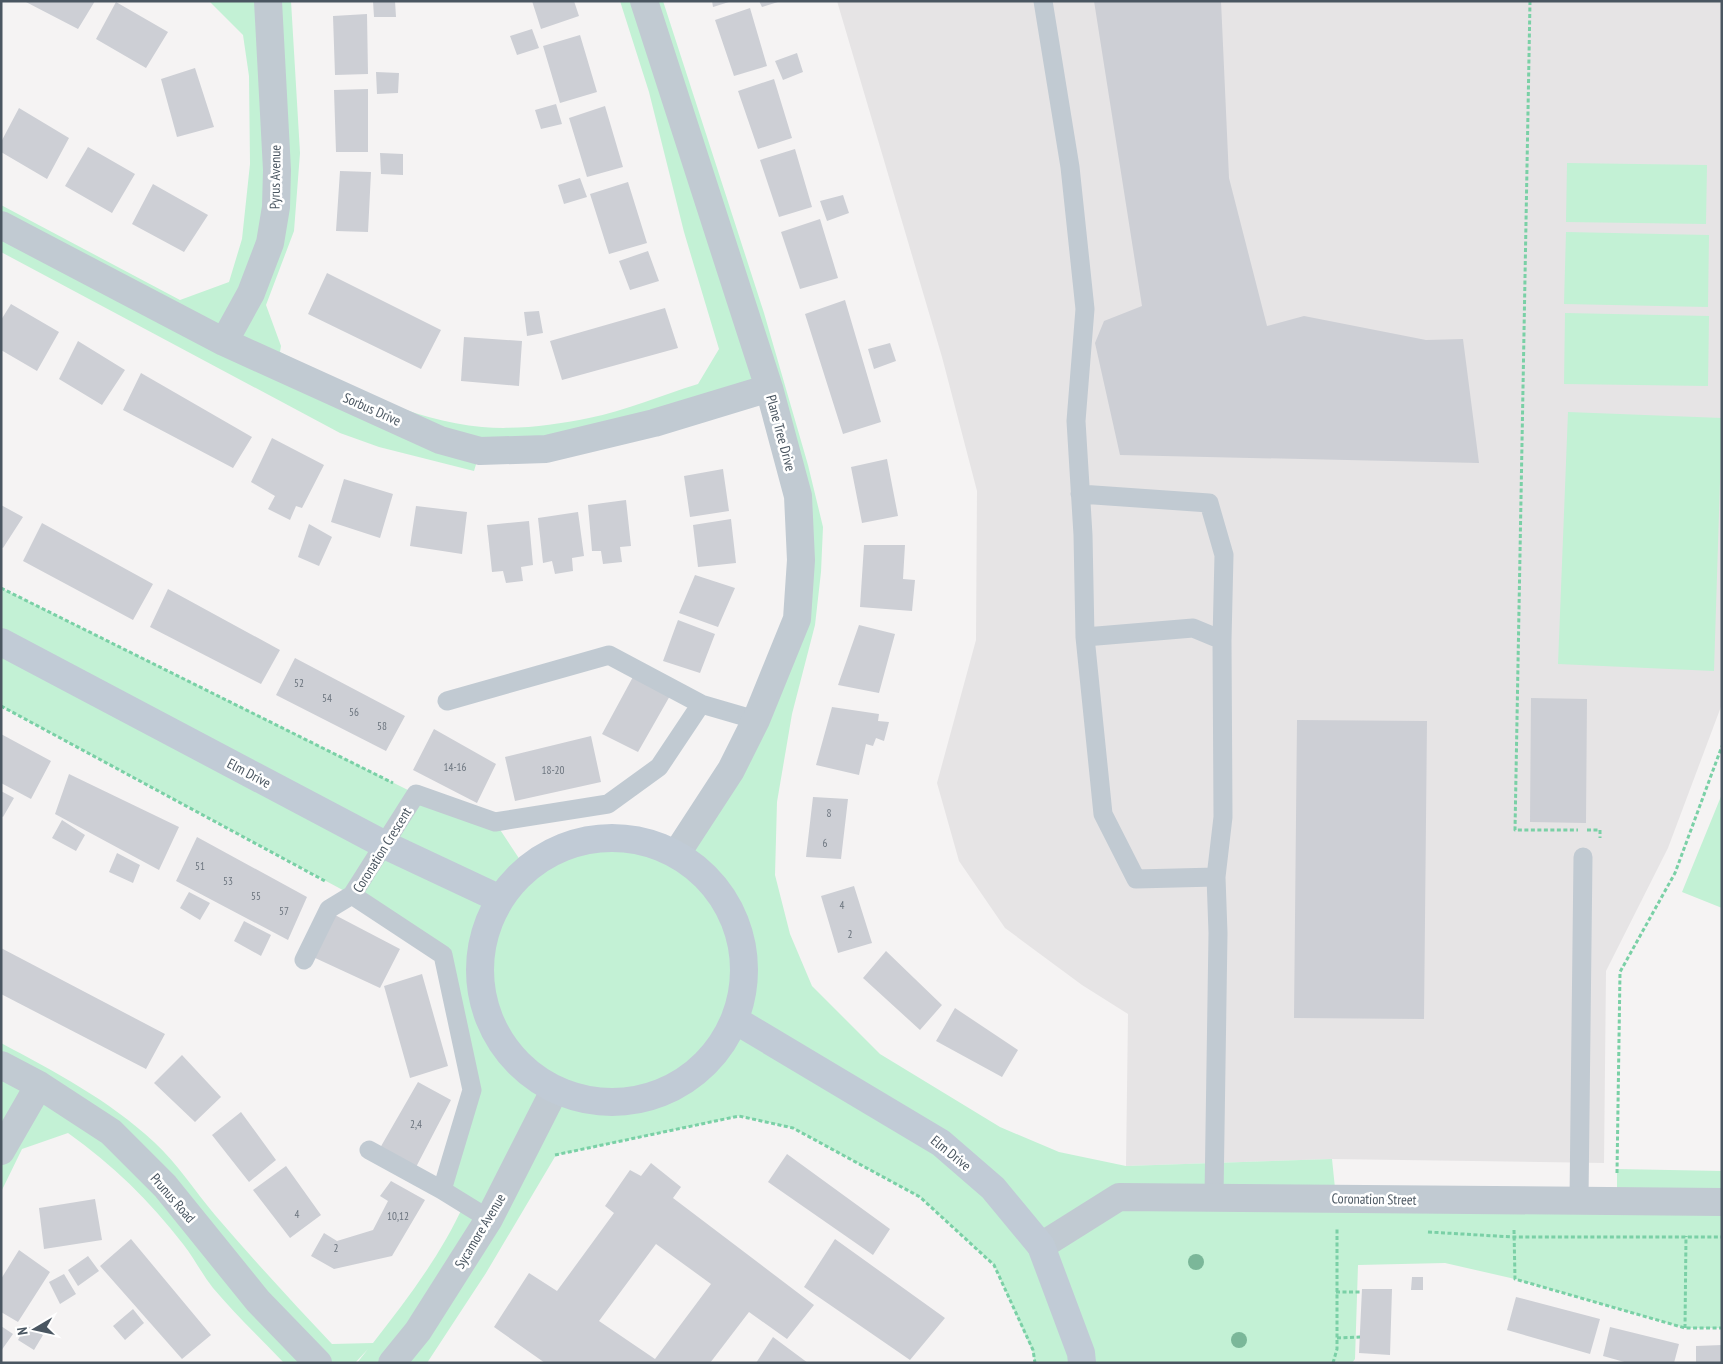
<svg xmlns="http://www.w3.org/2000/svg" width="1723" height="1364" font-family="'PT Sans Narrow',sans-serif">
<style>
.education{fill:#e6e4e5}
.green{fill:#c3f1d5}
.building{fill:#cdcfd5;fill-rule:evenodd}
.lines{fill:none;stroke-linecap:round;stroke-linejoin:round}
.path{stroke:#7ad0a6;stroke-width:3;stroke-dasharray:4 2.5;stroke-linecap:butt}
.lane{stroke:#c1cad2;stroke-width:19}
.street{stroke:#c1cad2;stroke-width:28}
.secondary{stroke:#c1cbd6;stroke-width:28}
.tree{fill:#7bb799}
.labels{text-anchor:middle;stroke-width:5;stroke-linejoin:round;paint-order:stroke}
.number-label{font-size:11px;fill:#6b747e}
.street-label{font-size:14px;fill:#4a5661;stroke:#fff}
</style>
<rect width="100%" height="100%" fill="#f5f3f3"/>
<path class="education" d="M837,1h885v703l-54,144 -62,123 -2,192 -272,-4 -206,7 2,-152 -46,-29 -77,-57 -46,-67 -22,-78 39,-143 1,-149 -35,-134z"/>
<path class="green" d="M209,1h82l9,152 -6,78 -28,74 15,41 -1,6c62,32 132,69 202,75 35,3 73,-2 107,-9 36,-7 73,-23 109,-34l21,-35 -35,-117 -35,-140 -29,-91h43l101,312 44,152 15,62 -2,45 -6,53 -23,89 -15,88 -2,73 15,59 22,52 68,68 120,73 59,25 67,14 206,-7 4,39 281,2v-31l105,2v157h-37l-170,-49 -70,-16 -87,2 -3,94 -3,4h-317l-3,-13 -38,-85 -74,-68 -127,-69 -54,-12 -183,39 -70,118 -59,90h-70l11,-14 -13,14h-71c-24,-25 -49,-49 -71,-75 -11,-14 -19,-30 -30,-44 -33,-43 -71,-80 -115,-111l-46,16 -21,43v-149c54,29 108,57 153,99 24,22 40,48 61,73 38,44 77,87 117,129l41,-1c35,-45 68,-88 91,-139l-22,-14 30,-100 -29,-135 -91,-60 -351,-189v-118l415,206 79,28 31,47 34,-22 39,-10 40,2 38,14 79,-133 45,-160 -32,-172 -289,63 -6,20 -95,-24 -39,-14 -339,-181v-47l179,95 49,-18 13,-43 8,-75 -1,-88 -6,-41z
M1567,163l140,2 -1,59 -140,-2z
M1566,232l143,3 -1,72 -144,-3z
M1565,313l144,3 -1,70 -144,-2z
M1568,412l154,6 -8,253 -156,-7z
M1722,794v114l-40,-16z"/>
<path class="building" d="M24,1h71l-17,28z
M373,1h22l1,16h-22z
M532,1h42l5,15 -38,13z
M712,1h17v1l-16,5z
M759,1h19v1l-16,5z
M1094,1h127l8,177 38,148 37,-10 122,24 37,-1 16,124 -359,-8 -25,-112 9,-22 38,-15z
M116,2l52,30 -22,36 -50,-29z
M750,8l17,58 -33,10 -19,-56z
M367,14l1,60 -33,1 -2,-59z
M532,29l7,19 -22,7 -7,-19z
M580,35l17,57 -37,11 -17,-57z
M797,53l6,19 -20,8 -8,-19z
M195,68l19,59 -37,10 -16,-58z
M376,72l23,1 -1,20 -21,1z
M774,79l18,59 -34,11 -20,-58z
M368,89v63h-32l-2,-62z
M556,104l6,20 -21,5 -6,-19z
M605,106l18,61 -36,10 -18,-59z
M19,108l50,30 -22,41 -46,-27v-10z
M88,147l47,27 -23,39 -47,-27z
M795,149l17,58 -33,10 -19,-57z
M380,153l23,1v21l-22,-1z
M340,171l31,1 -3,60 -32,-1z
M580,178l7,19 -23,7 -6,-19z
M628,182l19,61 -38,11 -19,-60z
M153,184l55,31 -24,37 -52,-28z
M843,195l6,18 -22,8 -7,-20z
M820,219l18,59 -38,11 -19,-57z
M648,251l11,30 -29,9 -11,-29z
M327,273l114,57 -20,39 -113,-55z
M845,300l36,122 -38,12 -38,-120z
M11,304l48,28 -22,39 -36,-21v-30z
M665,308l13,40 -116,32 -12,-39z
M539,311l4,22 -16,3 -3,-24z
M464,337l58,4 -3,45 -58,-5z
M78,341l47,29 -23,35 -43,-26z
M890,343l6,18 -22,8 -6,-20z
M141,373l111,64 -19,31 -110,-58z
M272,438l52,27 -22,43 -6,-2 -6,14 -22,-11 7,-13 -24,-14z
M887,459l11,57 -36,7 -11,-56z
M723,469l6,42 -39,6 -6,-41z
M344,479l49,15 -13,44 -49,-16z
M626,500l5,46 -11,1 2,15 -19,2 -2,-13h-9l-4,-46z
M1,505l22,12 -20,31 -2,-1z
M416,506l51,6 -5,42 -52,-8z
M578,512l6,44 -12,2 1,13 -18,3 -3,-13 -9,2 -5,-45z
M731,519l5,44 -38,4 -5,-42z
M529,521l4,44 -12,2 2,14 -17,2 -3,-12 -11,1 -5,-47z
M42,523l111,61 -20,36 -110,-59z
M309,524l23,13 -13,29 -21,-9z
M864,545h41l-2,34 12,1 -3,31 -52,-4z
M695,575l40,13 -17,39 -39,-14z
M168,589l112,61 -19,34 -111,-57z
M678,620l37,14 -15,39 -37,-12z
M859,625l36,9 -16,59 -41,-8z
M295,658l110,58 -19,35 -110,-56z
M634,675l37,19 -33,58 -36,-18z
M1531,698l56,1 -1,124 -56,-1z
M832,707l47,7 -1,7 11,1 -5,19 -8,-3 -3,8 -7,-2 -7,31 -43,-10z
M1297,720l130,1 -3,298 -130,-1z
M434,729l62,35 -19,39 -64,-33z
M1,734l50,27 -20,38 -30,-16z
M591,736l10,46 -86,19 -10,-44z
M69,774l110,53 -20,43 -104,-56z
M1,791l13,7 -11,19 -2,-1z
M813,797l35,2 -7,60 -35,-2z
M62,820l23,15 -9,16 -24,-13z
M197,837l110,60 -19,43 -112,-59z
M117,853l23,12 -7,18 -24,-11z
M854,886l18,57 -34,10 -17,-57z
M189,892l21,11 -10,17 -20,-12z
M335,915l65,34 -20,39 -67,-31z
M244,921l27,14 -10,21 -27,-15z
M1,948l164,86 -19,35 -145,-75z
M886,951l56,54 -22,25 -57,-52z
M422,974l26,92 -38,12 -26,-92z
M955,1008l63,42 -16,27 -66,-36z
M182,1055l39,42 -26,25 -41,-39z
M418,1082l33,18 -36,69 -35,-21z
M241,1112l35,48 -27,22 -37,-47z
M787,1154l103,75 -17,26 -105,-73z
M651,1163l30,24 -8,11 141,107 -27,34 -38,-27 -39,51h-165l-51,-36 35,-54 28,18 57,-78 -9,-7 25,-36 11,6zM656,1244l55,40 -56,75 -56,-38z
M286,1166l35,49 -31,23 -37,-48z
M391,1181l34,19 -33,56 -58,13 -23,-13 13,-23 13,8 36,-11 15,-29 -8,-5z
M95,1199l7,41 -58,9 -5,-41z
M131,1239l80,96 -29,24 -82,-93z
M835,1239l110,79 -35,42 -106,-73z
M19,1250l31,22 -32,50 -17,-10v-33z
M88,1256l11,15 -21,15 -10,-16z
M64,1274l12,20 -16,10 -11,-22z
M1412,1277h11v13h-12z
M1362,1289h30l-2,66 -31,-2z
M1516,1297l84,22 -10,35 -83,-24z
M133,1309l11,14 -19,17 -12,-14z
M26,1325l17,10 -9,15 -16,-10z
M1,1326l12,8 -12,17z
M1610,1327l69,17 -5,19h-46l-25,-7z
M773,1337l35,26h-52z
M1722,1345v18h-26v-17z"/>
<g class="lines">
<path class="path" d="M1530,1l-15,829h63
M1,588l392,195
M1,706l324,175
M1587,830h13v8
M555,1155l184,-39 54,12 127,69 74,68 39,85 2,13
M1617,1173l3,-201 55,-99 47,-127
M1514,1230l1,49 170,49h37
M1428,1232l86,5h208
M1336,1292h25
M1685,1328l1,-92
M1337,1338l23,-1
M1333,1363l4,-14v-120"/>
<path class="lane" d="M1043,1l27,166 15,142 -9,112 7,114 2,102 18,177 33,65 80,-2
M1080,494l129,9 15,52 -2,85
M1085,637l108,-9 29,12 1,177 -7,60 2,56 -4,264
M447,701l162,-46 92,49
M304,960l25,-51 23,-14
M369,1150l73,40
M1579,1200l4,-343
M489,1219l-47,-29 30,-100 -29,-135 -91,-60 64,-101 79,28 113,-18 51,-37 42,-63 55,16"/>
<path class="street" d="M644,1l125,387 29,108 3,64 -4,59 -41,101 -25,50 -54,83
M1,225l223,117 216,98 40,11 66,-2 108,-26 115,-35
M224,342l27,-49 19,-50 6,-36 1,-37 -9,-169
M1,1065l38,20 72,47 54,54 93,115 60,62
M1,1151l38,-66
M1041,1246l78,-49 603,5
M392,1363l26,-32 71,-112 65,-128"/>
<path class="secondary" d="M1,642l384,203 115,54
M480 970a132 132 0 1 1 264 0a132 132 0 1 1-264 0Z
M735,1020l206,123 52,45 48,58 40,107 1,10"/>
</g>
<g class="tree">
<circle cx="1196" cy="1262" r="8"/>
<circle cx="1239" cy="1340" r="8"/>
</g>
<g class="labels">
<g class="number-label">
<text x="299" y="687">52</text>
<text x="327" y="702">54</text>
<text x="354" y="716">56</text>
<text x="382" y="730">58</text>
<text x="455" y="771">14-16</text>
<text x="553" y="774">18-20</text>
<text x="829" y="817">8</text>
<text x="825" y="847">6</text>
<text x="200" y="870">51</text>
<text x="228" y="885">53</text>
<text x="256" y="900">55</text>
<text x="842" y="909">4</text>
<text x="284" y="915">57</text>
<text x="850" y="938">2</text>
<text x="416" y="1128">2,4</text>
<text x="297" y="1218">4</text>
<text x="398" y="1220">10,12</text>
<text x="336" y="1252">2</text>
</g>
<g class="street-label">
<text transform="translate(275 177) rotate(-89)" y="5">Pyrus Avenue</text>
<text transform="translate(372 409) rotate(24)" y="5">Sorbus Drive</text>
<text transform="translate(781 433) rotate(75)" y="5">Plane Tree Drive</text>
<text transform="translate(249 773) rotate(28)" y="5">Elm Drive</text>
<text transform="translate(382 850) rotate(-58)" y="5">Coronation Crescent</text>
<text transform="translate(951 1153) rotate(39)" y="5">Elm Drive</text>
<text transform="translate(173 1198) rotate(49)" y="5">Prunus Road</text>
<text transform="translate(1374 1199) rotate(1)" y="5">Coronation Street</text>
<text transform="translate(480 1231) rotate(-59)" y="5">Sycamore Avenue</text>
</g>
</g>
<rect width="1723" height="1364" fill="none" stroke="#4a5661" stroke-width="5"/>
<g transform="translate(35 1329) rotate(261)" stroke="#ffffff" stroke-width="4" paint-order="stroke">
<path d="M0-4L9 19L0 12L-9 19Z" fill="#4a5661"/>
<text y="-8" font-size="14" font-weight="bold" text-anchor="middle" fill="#4a5661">N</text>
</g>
</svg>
